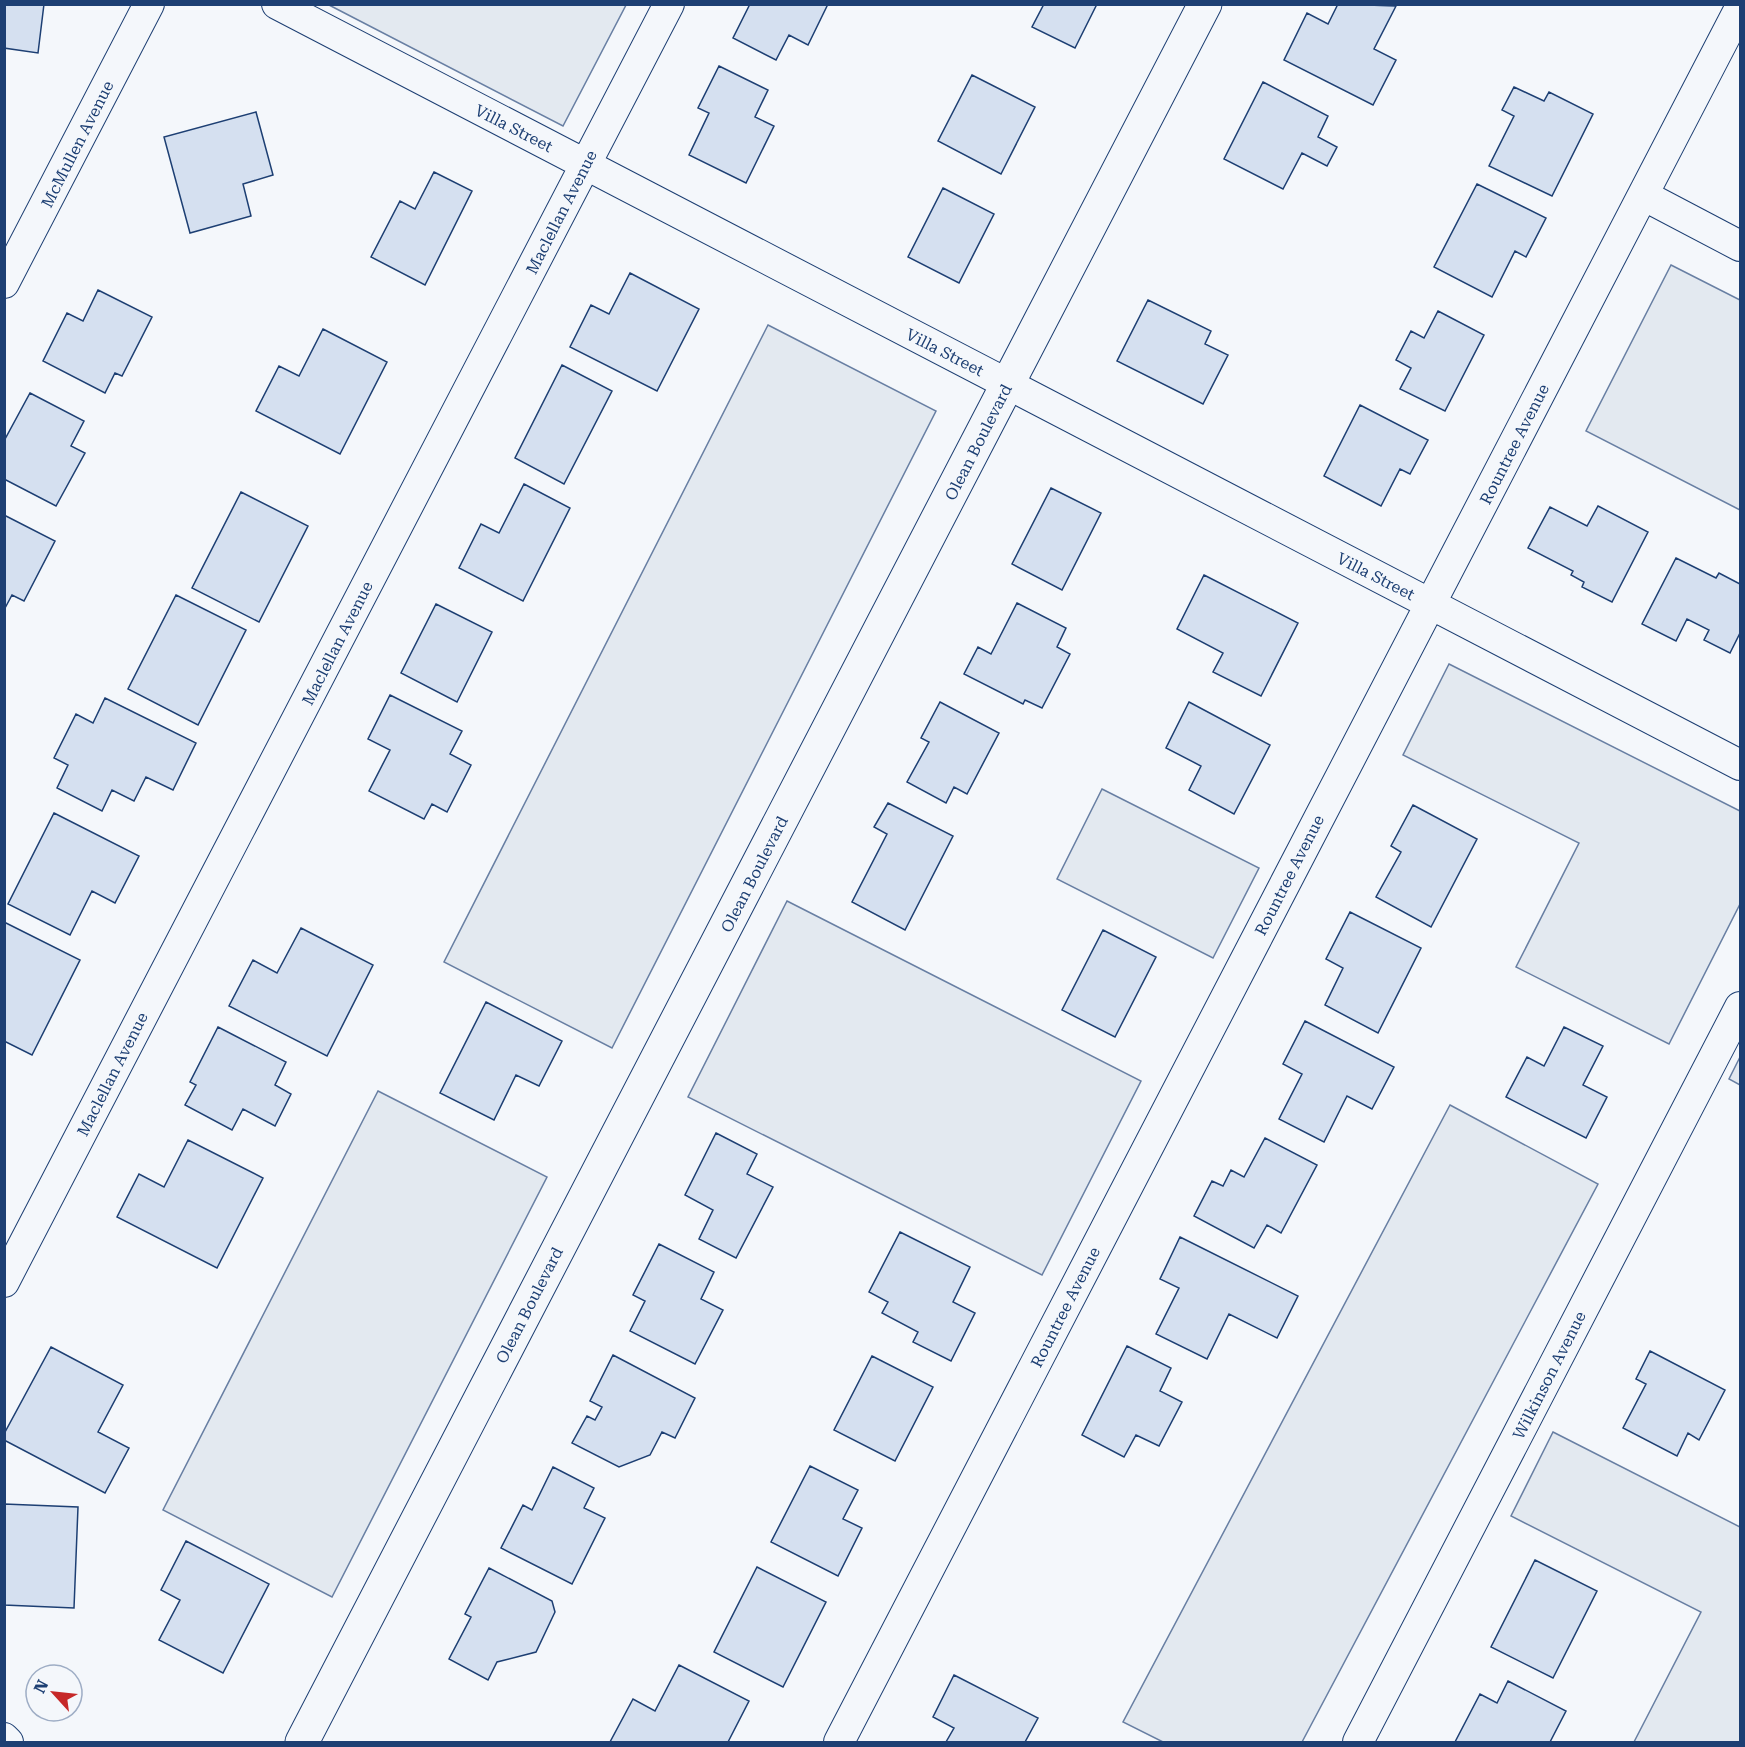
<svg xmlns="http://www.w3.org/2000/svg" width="1745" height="1747" font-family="'Roboto Serif',serif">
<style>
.green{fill:#e3e9f0;stroke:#687fa3;stroke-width:1.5}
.building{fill:#d5e0f0;stroke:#1d3f73;stroke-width:1.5}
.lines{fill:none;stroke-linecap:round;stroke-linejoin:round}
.street-casing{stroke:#1d3f73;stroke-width:32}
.secondary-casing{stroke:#1d3f73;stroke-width:35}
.street{stroke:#f4f7fb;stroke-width:30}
.secondary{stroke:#f4f7fb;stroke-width:33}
.labels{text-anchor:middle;stroke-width:4.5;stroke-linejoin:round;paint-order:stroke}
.street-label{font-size:16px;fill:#1d3f73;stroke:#f4f7fb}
</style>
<rect width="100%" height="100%" fill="#f4f7fb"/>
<path class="green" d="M329,5l297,-1v1l-63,121z
M1671,265l69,35v210l-154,-79z
M768,325l168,86 -324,637 -168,-86z
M1449,664l291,147v93l-71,140 -153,-77 63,-124 -176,-88z
M1102,789l157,79 -46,90 -156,-79z
M787,901l354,180 -99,194 -354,-178z
M1740,1057v28l-11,-6z
M378,1091l169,86 -215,420 -169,-87z
M1450,1105l148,79 -296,558h-139l-40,-20z
M1553,1432l187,95v215h-106l67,-130 -190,-96z"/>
<path class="building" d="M4,4h40l-6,49 -34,-5z
M750,4h78l-20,41 -19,-10 -13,25 -43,-22z
M1044,4h53l-22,44 -43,-21z
M1338,4l58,2 -22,43 22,11 -23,45 -89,-45 23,-47 21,11z
M719,66l49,24 -13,27 19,9 -28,57 -57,-28 20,-42 -11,-5z
M972,75l63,32 -34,67 -63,-33z
M1263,82l65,34 -10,21 19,10 -10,19 -25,-13 -19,36 -59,-30z
M1514,87l30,14 5,-9 44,22 -41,82 -63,-30 25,-50 -12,-6z
M256,112l17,63 -30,9 8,32 -61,17 -26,-96z
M434,172l38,19 -47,94 -54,-28 29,-56 15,8z
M1477,184l69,34 -20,39 -11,-6 -23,46 -58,-30z
M943,188l51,26 -35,69 -51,-26z
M630,273l69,36 -42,82 -87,-44 21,-42 18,9z
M98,290l54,27 -30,59 -7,-3 -10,20 -62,-32 24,-48 16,8z
M1148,300l63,31 -6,13 23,11 -25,49 -86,-43z
M1438,311l46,24 -39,76 -45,-22 11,-21 -15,-8 15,-29 13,7z
M323,329l64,33 -47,92 -84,-43 23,-45 20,10z
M562,365l50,26 -48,93 -49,-26z
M30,393l54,28 -13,25 14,7 -29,53 -52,-27v-38z
M1360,405l68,35 -18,34 -10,-5 -19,37 -57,-30z
M524,484l46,24 -47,93 -64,-33 22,-44 18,9z
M1051,488l50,25 -39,77 -50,-26z
M241,492l67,34 -49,96 -67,-34z
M1598,506l50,26 -36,70 -30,-15 2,-5 -13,-7 2,-4 -45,-23 22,-41 37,19z
M4,515l51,26 -31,60 -12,-6 -8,15z
M1676,558l40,20 3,-5 21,11v49l-10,20 -26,-13 5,-10 -22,-11 -11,22 -34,-17z
M1204,575l94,48 -37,73 -48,-24 10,-19 -46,-24z
M176,595l70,35 -48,95 -70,-36z
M1017,603l49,25 -9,19 13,7 -28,54 -17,-8 -2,4 -59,-30 14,-27 13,7z
M436,604l56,28 -35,70 -56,-29z
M390,695l72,36 -12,23 21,11 -24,47 -15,-8 -8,15 -55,-28 21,-41 -22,-11z
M105,698l91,45 -23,47 -27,-13 -12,24 -22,-11 -10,21 -45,-23 11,-23 -14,-7 22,-44 17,9z
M940,702l59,31 -32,61 -13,-7 -8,16 -39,-21 22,-40 -8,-4z
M1189,702l81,43 -36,69 -45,-24 12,-24 -35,-18z
M888,803l65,33 -48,94 -53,-28 35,-68 -13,-7z
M1413,805l64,34 -46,88 -55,-30 25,-45 -10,-6z
M54,813l85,43 -24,47 -23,-12 -22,44 -62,-31z
M1350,912l71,36 -43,85 -53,-28 18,-37 -17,-9z
M4,922l76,38 -48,95 -28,-14z
M301,928l72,37 -46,91 -98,-50 24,-46 24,13z
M1103,930l53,27 -41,80 -53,-27z
M486,1002l76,39 -23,45 -23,-11 -22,45 -54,-27z
M1305,1021l89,46 -22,42 -25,-13 -23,46 -45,-23 23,-45 -19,-10z
M218,1027l68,35 -11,23 16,9 -16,32 -32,-17 -11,21 -47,-25 11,-20 -6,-3z
M1564,1027l39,19 -20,39 24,12 -21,41 -80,-41 21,-40 17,9z
M716,1133l41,21 -10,20 26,13 -37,71 -37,-19 14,-29 -28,-15z
M1265,1138l52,27 -36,68 -14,-8 -13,23 -60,-32 18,-35 11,5 8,-16 13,7z
M188,1140l75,38 -46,90 -100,-51 22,-43 25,13z
M900,1232l70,35 -17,35 22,11 -24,48 -38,-19 5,-10 -36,-19 6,-11 -19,-10z
M1180,1237l118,59 -21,42 -48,-24 -22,45 -51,-25 23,-46 -19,-9z
M659,1244l55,28 -13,27 22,11 -28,54 -65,-33 15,-30 -12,-6z
M1127,1346l44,22 -11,23 22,11 -23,44 -23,-11 -12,22 -42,-22z
M51,1347l72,38 -25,47 31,16 -24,45 -101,-53v-6z
M1650,1351l75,39 -26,50 -11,-7 -11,23 -54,-28 23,-44 -10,-5z
M613,1355l82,43 -20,40 -13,-6 -12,23 -31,12 -47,-24 15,-27 8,4 7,-13 -12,-6z
M872,1356l61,31 -38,74 -61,-31z
M810,1466l48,24 -15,29 19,9 -24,48 -67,-34z
M553,1467l41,21 -10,20 21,10 -33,66 -71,-36 22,-43 9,5z
M4,1504l74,3 -4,101 -70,-3z
M186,1541l83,43 -46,89 -64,-33 21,-40 -19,-10z
M1535,1560l62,31 -44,87 -62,-31z
M757,1567l69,35 -43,85 -69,-35z
M489,1568l63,33 3,11 -19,40 -39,10 -9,18 -39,-21 22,-42 -6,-3z
M679,1665l70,36 -21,41h-118l23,-43 22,12z
M954,1675l84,43 -13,24h-79l8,-14 -21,-11z
M1508,1681l58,30 -16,31h-95l25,-48 17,9z"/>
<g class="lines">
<defs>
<path id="street" d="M277,4l1463,761
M1643,195l97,51
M4,283l145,-279
M4,1282l665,-1278
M4,1738l4,4
M839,1742l901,-1734
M1358,1742l382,-735"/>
<path id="secondary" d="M302,1742l903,-1738"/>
</defs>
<use href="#street" class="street-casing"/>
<use href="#secondary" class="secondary-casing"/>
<use href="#street" class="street"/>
<use href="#secondary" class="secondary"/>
</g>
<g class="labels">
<g class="street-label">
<text transform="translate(514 128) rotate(27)" y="6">Villa Street</text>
<text transform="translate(77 144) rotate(-63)" y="6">McMullen Avenue</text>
<text transform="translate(561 212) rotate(-63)" y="6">Maclellan Avenue</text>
<text transform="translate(945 352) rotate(27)" y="6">Villa Street</text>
<text transform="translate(978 442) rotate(-63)" y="6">Olean Boulevard</text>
<text transform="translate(1514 444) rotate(-63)" y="6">Rountree Avenue</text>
<text transform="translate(1376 576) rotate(27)" y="6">Villa Street</text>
<text transform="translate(337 643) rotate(-63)" y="6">Maclellan Avenue</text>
<text transform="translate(754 874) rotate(-63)" y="6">Olean Boulevard</text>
<text transform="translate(1289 875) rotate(-63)" y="6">Rountree Avenue</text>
<text transform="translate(112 1074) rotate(-63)" y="6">Maclellan Avenue</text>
<text transform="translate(529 1305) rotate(-63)" y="6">Olean Boulevard</text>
<text transform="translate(1065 1307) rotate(-63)" y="6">Rountree Avenue</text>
<text transform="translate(1549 1375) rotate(-63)" y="6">Wilkinson Avenue</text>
</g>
</g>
<rect width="1745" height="1747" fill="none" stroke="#1d3f73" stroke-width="12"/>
<g transform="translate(54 1693) rotate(297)"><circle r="28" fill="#f4f7fb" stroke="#9eadc5" stroke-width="1.5"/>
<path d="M0-4.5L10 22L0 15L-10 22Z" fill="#c62828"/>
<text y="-9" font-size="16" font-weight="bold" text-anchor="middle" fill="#1d3f73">N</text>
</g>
</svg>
